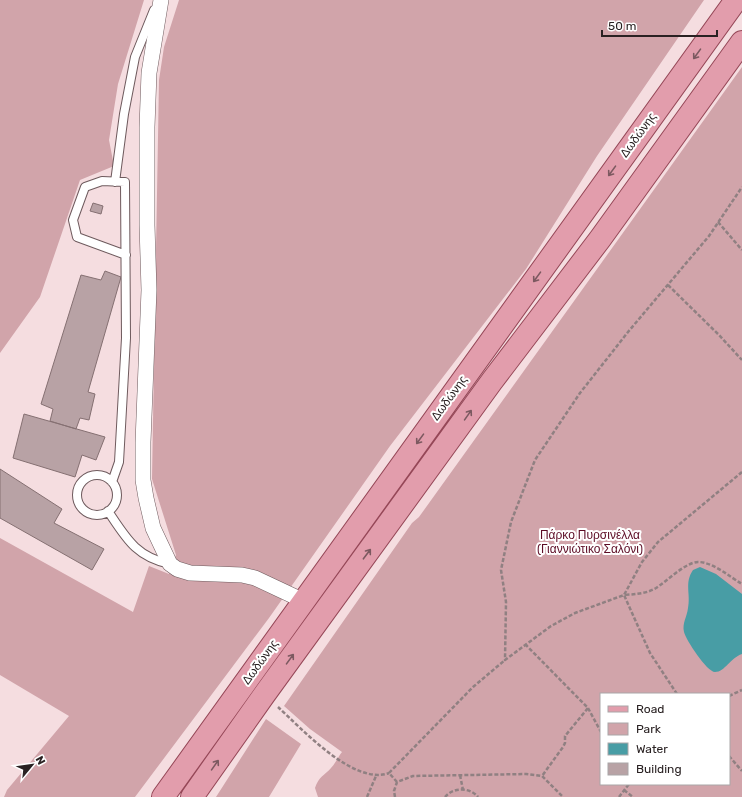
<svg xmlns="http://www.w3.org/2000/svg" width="742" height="797" font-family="Rubik,sans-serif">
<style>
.green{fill:#d1a4aa;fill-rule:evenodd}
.water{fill:#489da5}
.building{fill:#b8a2a5;stroke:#857072}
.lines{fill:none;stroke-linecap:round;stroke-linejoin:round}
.service-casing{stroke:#6e5a5d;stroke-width:10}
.minor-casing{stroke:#6e5a5d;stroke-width:16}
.primary-casing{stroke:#954757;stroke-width:24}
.path{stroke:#908082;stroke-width:2.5;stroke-dasharray:4 2;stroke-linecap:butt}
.service{stroke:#fff;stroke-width:8}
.minor{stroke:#fff;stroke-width:15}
.primary{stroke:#e29dac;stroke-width:22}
.oneway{stroke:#7c5960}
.labels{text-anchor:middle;stroke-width:4;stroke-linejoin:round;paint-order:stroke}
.street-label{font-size:12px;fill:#292122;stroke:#fff}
.park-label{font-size:12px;fill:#5c0b24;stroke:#fff}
</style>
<rect width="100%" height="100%" fill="#f5dde0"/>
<path class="green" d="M0,0h144l-26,84 -9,56 5,26 -34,14 -40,117 -40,56z
M179,0h525l-107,156 -71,113 -136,177 -121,172 -134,179h-131l3,-7 62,-74 -69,-41v-137l133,74 16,-46 20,8 7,-19 -24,-76 7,-399 5,-33z
M742,67v730h-424l-3,-9c4,-12 9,-12 16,-20 4,-4 7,-11 11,-16l-32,-23 -26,-23 128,-183 7,-6zM601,694h128v90h-128z
M266,719l35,25 -32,53h-53z"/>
<path class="water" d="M700,567l16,7 26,20v60c-12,4 -17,18 -27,18 -8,0 -29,-32 -31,-40 -2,-9 3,-15 4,-24 3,-14 -4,-25 5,-38z"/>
<path class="building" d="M93,203l10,3 -2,8 -11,-3z
M105,271l16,6 -33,115 7,2 -6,26 -9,-2 -4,11 -26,-8 3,-12 -12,-5 40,-129 20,5z
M24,414l81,23 -9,23 -14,-5 -7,22 -62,-19z
M0,469l62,40 -8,14 50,26 -12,21 -92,-52z"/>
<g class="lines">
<defs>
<path id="service" d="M115,182l9,-68 11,-57 19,-47
M77 495a20 20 0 1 1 40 0a20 20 0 1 1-40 0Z
M112,482l7,-20 7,-124 -1,-156 -23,-1 -17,6 -12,33 4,17 49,18
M108,511c18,27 28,46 62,53"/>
<path id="minor" d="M161,0l-12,73 -2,54v98l2,65 -6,152v38l3,18 7,30 8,17 9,19 7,5 13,4 52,2 13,3 49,23"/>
<path id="primary" d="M163,797l573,-797
M192,797l72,-102 228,-314 108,-142 142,-197"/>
</defs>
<use href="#service" class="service-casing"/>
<use href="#minor" class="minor-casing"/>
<use href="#primary" class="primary-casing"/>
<path class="path" d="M718,222l24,28
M668,285l51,50 23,25
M742,472l-84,70 -16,20 -18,33c11,-1 22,-1 32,-7 11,-7 30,-26 42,-26 15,0 32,15 44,22
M525,644l63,64 -23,28v7l-2,4 -21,29
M677,694l-27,-41 -26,-58 -49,18 -24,13 -46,34 1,-58 -5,-32 10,-48 24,-62 45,-67 48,-61 81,-96 33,-49
M729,696l13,-6
M278,707c24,22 76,79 111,66
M588,708l13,24
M729,756l13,15
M460,775l3,15
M397,782l-8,-9 84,-86 32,-27
M624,790l9,7
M367,797l9,-21
M395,797l-1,-6 3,-9 16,-6 113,-2 16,2 21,21
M445,797c8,-10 25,-10 33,0
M619,797l10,-13"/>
<use href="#service" class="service"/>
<use href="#minor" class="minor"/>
<use href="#primary" class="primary"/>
</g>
<defs><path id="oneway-shaft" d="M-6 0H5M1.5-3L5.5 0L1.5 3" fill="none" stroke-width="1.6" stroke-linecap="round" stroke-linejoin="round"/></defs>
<g class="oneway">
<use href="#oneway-shaft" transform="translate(697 54) rotate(126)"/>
<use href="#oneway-shaft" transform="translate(612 171) rotate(126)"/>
<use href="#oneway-shaft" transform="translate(537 277) rotate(126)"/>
<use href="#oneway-shaft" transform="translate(468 415) rotate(-55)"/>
<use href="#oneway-shaft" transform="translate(420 439) rotate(126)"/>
<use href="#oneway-shaft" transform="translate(367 554) rotate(-53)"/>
<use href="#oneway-shaft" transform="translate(290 659) rotate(-54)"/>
<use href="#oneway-shaft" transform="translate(215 765) rotate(-55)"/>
</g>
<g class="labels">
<g class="street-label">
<text transform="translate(638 135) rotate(-54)" y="4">Δωδώνης</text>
<text transform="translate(449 398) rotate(-54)" y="4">Δωδώνης</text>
<text transform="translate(260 662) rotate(-54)" y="4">Δωδώνης</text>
</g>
<g class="park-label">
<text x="590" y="539">Πάρκο Πυρσινέλλα<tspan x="590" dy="14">(Γιαννιώτικο Σαλόνι)</tspan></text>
</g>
</g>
<rect x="600" y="693" width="130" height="92" fill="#ffffff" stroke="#a9a6a7"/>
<rect x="608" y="706" width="20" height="6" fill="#e29dac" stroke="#a9a6a7"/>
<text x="636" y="713" font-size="12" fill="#292122">Road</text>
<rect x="608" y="723" width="20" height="12" fill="#d1a4aa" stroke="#a9a6a7"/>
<text x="636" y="733" font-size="12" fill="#292122">Park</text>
<rect x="608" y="743" width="20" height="12" fill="#489da5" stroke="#a9a6a7"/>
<text x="636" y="753" font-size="12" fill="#292122">Water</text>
<rect x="608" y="763" width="20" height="12" fill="#b8a2a5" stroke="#a9a6a7"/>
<text x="636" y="773" font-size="12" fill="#292122">Building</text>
<g transform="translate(32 765) rotate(61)" stroke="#ffffff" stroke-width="3" paint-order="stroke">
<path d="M0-3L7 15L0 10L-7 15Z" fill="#292122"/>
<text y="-6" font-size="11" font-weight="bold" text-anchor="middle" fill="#292122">N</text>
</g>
<path d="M602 30v6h115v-6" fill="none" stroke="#292122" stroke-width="2"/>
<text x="608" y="30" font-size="12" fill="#292122" stroke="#ffffff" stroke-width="3" paint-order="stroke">50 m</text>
</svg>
